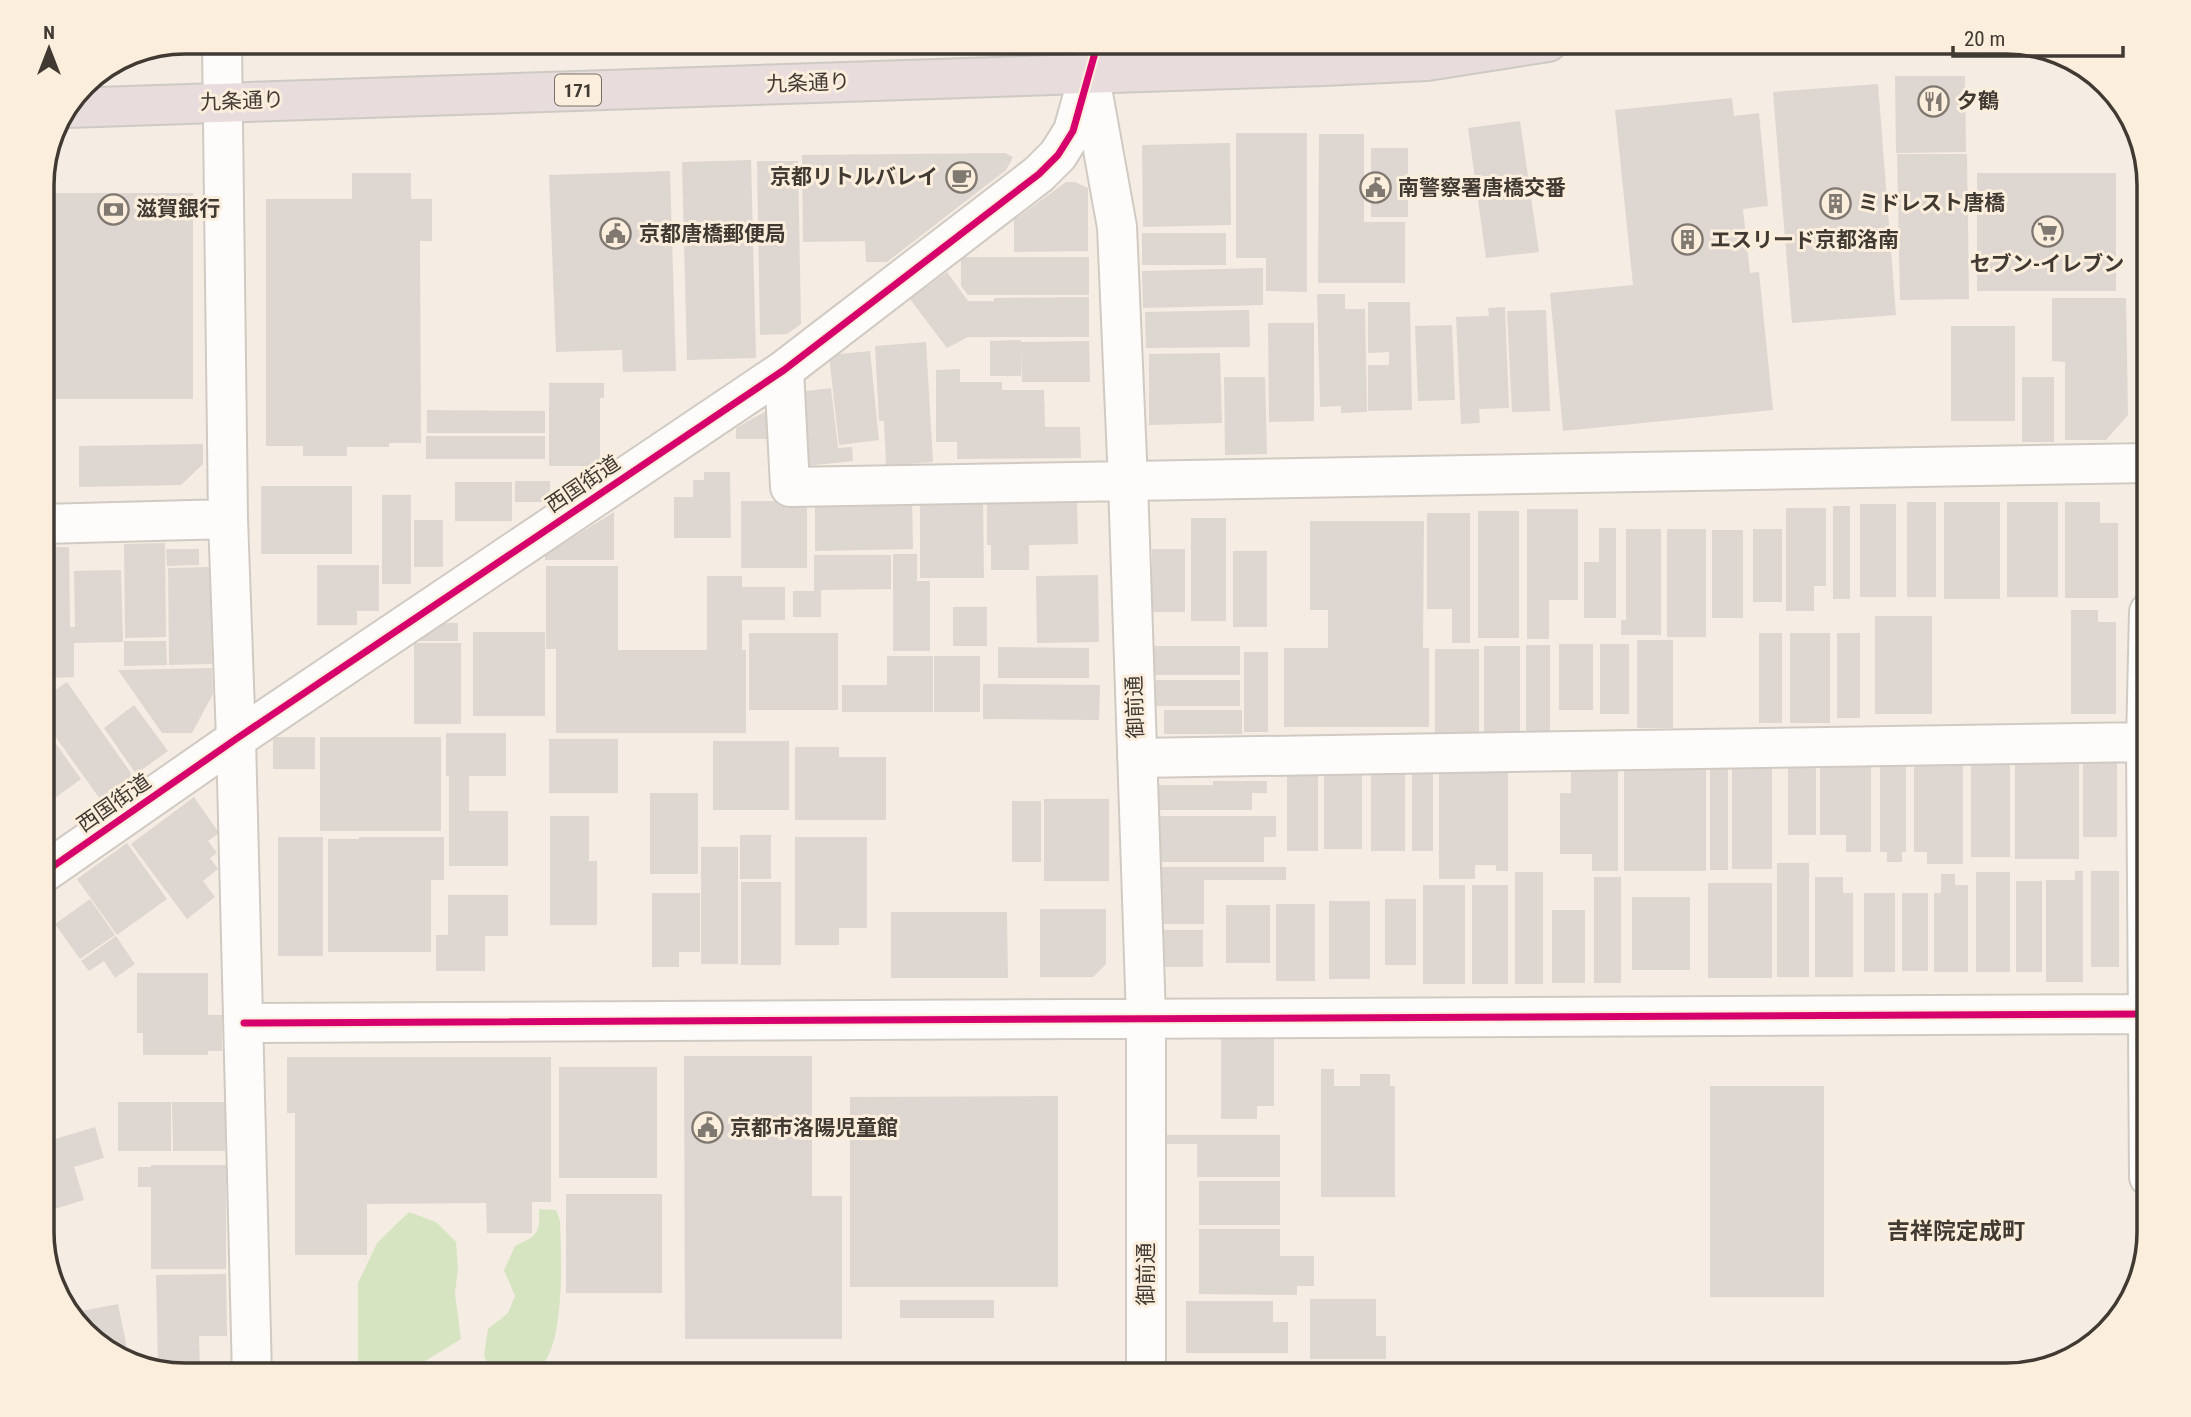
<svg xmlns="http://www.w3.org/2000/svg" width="2191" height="1417" font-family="'Roboto Condensed','Noto Sans JP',sans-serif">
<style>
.green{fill:#d7e4c2}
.building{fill:#ded6d0}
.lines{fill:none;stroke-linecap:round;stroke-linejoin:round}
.minor-casing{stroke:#d1cac3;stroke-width:42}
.highway-casing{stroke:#cdcac4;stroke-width:42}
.minor{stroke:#fefcfb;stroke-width:38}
.highway{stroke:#e8dcdc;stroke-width:38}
.cycleway-casing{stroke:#fceedc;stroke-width:11}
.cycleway{stroke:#d6006c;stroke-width:7}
.labels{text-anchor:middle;stroke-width:6;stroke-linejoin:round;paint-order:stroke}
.shield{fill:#fceedc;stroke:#787066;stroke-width:2}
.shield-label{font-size:19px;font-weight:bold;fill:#403a33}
.street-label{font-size:21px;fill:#403a33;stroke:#fceedc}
.poi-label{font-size:21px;font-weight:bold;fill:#403a33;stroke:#fceedc;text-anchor:start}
.neighbourhood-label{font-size:23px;font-weight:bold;fill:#403a33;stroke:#fceedc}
.rim{fill:none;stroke:#403a33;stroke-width:3.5}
</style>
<rect width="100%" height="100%" fill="#f5ede3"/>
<path class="green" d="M539,1209l17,1 4,11c1,33 7,134 -26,152 -8,5 -33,2 -43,2l-7,-20 4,-26 20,-16 7,-17 -11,-26 11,-24c22,-10 25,-12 24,-37z
M409,1212l27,10 20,20 2,26 -3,25 6,46 -47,29h-56v-85l19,-40z"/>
<path class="building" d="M1895,76h70l1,76 -70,1z
M1878,84l18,231 -104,8 -19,-231z
M1732,98l2,18 25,-3 9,93 -25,3 7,64 9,-1 14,138 -210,21 -13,-138 83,-8 -18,-175z
M1520,121l19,131 -53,6 -18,-130z
M1236,133h71v159l-41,-1v-33h-30z
M1319,134h45v88h41v61h-87z
M1230,143l1,82 -88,2 -1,-82z
M1371,148h37v69h-37z
M1005,153l8,4 -7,13 -119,92h-21l-1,-21 -62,1 -1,-87z
M1897,154h70l2,145 -69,1z
M751,160l5,198 -69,2 -5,-198z
M757,161h41l3,163 -14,10 -27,1z
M670,171l6,200 -53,1 -1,-22 -66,2 -7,-177z
M352,173h59v26h21v42h-12l1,202h-32v4h-42v9h-44v-10h-37v-247h86z
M1977,173h139v118h-139z
M1066,182h9l13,6v63l-74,1v-32z
M42,193h151v206h-151z
M1142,233h84v32h-84z
M961,257h128v38h-121l-7,-9z
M1263,268v37l-120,3 -1,-37z
M947,272l21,29h26v-3l95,-1v40h-121l-21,11 -37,-49z
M1317,294h28v15h20l2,103 -26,1v-7l-21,1z
M2052,298h74l2,117 -22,25h-41v-78l-13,-1z
M1368,302h42l2,108 -44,1v-46h21v-13l-21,1z
M1505,307l4,101 -30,1 1,14 -19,1 -5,-107 33,-1 -1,-8z
M1249,310l1,37 -104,1 -1,-36z
M1546,310l4,101 -38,1 -5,-101z
M1268,323h46v98l-45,1z
M1452,325l3,75 -37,1 -3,-75z
M1951,326h64v95h-64z
M1021,340v2l68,-1 1,41h-68l-1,-33v27h-31v-35z
M926,342l7,120 -47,4 -2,-45h-5l-4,-75z
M870,351l9,89 -40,5 -10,-90z
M1220,353l2,70 -73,2v-71z
M960,369v13h42v8h42l1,37h35l1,31 -124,1v-17h-21v-72z
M1224,377h41l2,77 -42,1z
M2022,377h32v65h-32z
M549,383h55v15h-4v68h-51z
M831,388l7,60 14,-1 1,14 -47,5 -8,-74z
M427,410l118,1v22h-118z
M766,411h9v28h-39v-11z
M426,436h119v23h-119z
M203,444v20l-22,21 -102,2v-41z
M704,472h26l1,66h-57v-41h19v-17h11z
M515,481h35v21h-35z
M455,482h57v39h-57z
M261,486h91v68h-91z
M382,495h29v89h-29z
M920,496h63l1,82h-64z
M912,497l1,52 -98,2v-52z
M1077,499l1,45 -49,1v25h-38v-25h-4v-45z
M741,501h66v67h-66z
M1907,502h29v95h-29z
M1944,502h56v97h-56z
M2007,502h51v95h-51z
M2065,502h35v21h18v75h-53z
M1860,504h36v93h-36z
M1833,506h17v93h-17z
M1786,508h40v78h-12v25h-28z
M1527,509h51v91h-29v39h-22z
M1478,511h41v127h-41z
M614,512v48h-69v-5z
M1427,513h43v130h-18v-34h-25z
M1191,518h35v103h-35z
M414,520h29v47h-29z
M1310,521h114l-1,127h6v79h-145v-79h44v-38h-18z
M1599,528h17v90h-32v-56h15z
M1626,529h35v106h-40v-15h5z
M1667,529h39v108h-39z
M1753,529h29v73h-29z
M1712,530h31v88h-31z
M165,543l1,94 -41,1 -1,-94z
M42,547h27l1,80h5l-1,-56 47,-1 2,72 -49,1v34l-25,1v-41h-7z
M166,549h33v16l-32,1z
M1152,549h33v63h-33z
M1233,551h34v76h-34z
M893,554h24v27h13v70h-37z
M814,555h77v34l-70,1v27h-28v-26h21z
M317,565h62v46h-22v14h-40z
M546,566h72v84h89v-74h35v11h43v33h-43v30h4v83h-190v-84h-10z
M210,567l2,97 -43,1 -1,-97z
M1098,575l1,67 -62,1 -1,-67z
M953,607h34v39h-34z
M2071,610h27v12h18v92h-45z
M1875,616h57v98h-57z
M439,623h19v18h-43z
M473,632h72v84h-72z
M749,633h89v77h-89z
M1759,633h23v90h-23z
M1790,633h40v90h-40z
M1837,633h23v85h-23z
M1637,640h36v88h-36z
M124,641h42l1,24 -43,1z
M414,643h47v81h-47z
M1559,644h34v66h-34z
M1600,644h29v70h-29z
M1526,645h24v87h-24z
M1147,646h93v29h-93z
M1484,646h36v87h-36z
M998,647l91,1v30h-91z
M1435,649h44v85h-44z
M1244,652h24v80h-24z
M887,656h46v56h-91v-27h45z
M934,656h46v56h-46z
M212,668l1,26 -21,39h-30l-44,-63z
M1156,680h84v26h-84z
M67,682l66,94 -33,23 -58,-81v-19z
M983,684l117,1 -1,35 -116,-1z
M134,705l34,46 -32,23 -32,-46z
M1164,710h78v24h-78z
M42,724l39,55 -33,24 -6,-8z
M446,733h60v43h-37v35h39v55h-59v-90h-3z
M273,737h42v32h-42z
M320,737h121v94h-121z
M549,739h69v54h-69z
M713,741h76v69h-76z
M795,747h44v10h47v63h-91z
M2015,760h64v99h-64z
M2083,760h34v77h-34z
M1971,762h39v95h-39z
M1732,763h40v106h-40z
M1788,763h28v72h-28z
M1914,763h49v101h-36v-12h-13z
M1710,764h18v106h-18z
M1880,764h26v88h-4v10h-15v-10h-7z
M1287,765h31v86h-31z
M1324,765h38v84h-38z
M1371,765h34v86h-34z
M1571,765h47v106h-26v-17h-32v-61h11z
M1820,765h51v87h-25v-17h-26z
M1412,766h21v85h-21z
M1439,766h69v105h-12v-6h-21v14h-36z
M1624,767h82v104h-82z
M1213,781h54v12h-15v17h-93v-25h54z
M650,793h48v81h-48z
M194,797l25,36 -11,8 9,12 -7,5 8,11 -15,12 12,16 -28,22 -56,-75z
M1044,799h65v82h-65z
M1012,801h29v61h-29z
M42,802l12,16 -12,8z
M550,816h39v45h8v64h-47z
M1159,816h117v21h-12v25h-105z
M740,835h31v44h-31z
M278,837h45v119h-45z
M359,837h85v43h-13v72h-103v-113h31z
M795,837h72v91h-28v17h-44z
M127,843l40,56 -50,36 -40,-56z
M701,847h37v117h-37z
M1777,863h32v114h-32z
M1162,867h124v13h-82v44h-42z
M2075,871h8v111h-37v-102h29z
M2091,871h28v96h-28z
M1515,872h28v112h-28z
M1976,872h34v100h-34z
M1941,874h14v11h13v87h-34v-79h7z
M1594,877h27v106h-27z
M1815,877h28v16h10v84h-38z
M2016,881h26v91h-26z
M741,882h40v83h-40z
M1708,883h64v95h-64z
M1423,885h42v99h-42z
M1472,885h36v99h-36z
M652,893h48v59h-21v15h-27z
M1864,893h31v79h-31z
M1902,893h26v78h-26z
M448,895h60v41h-23v35h-49v-36h12z
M1632,897h58v73h-58z
M90,899l25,36 -35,24 -25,-35z
M1385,899h31v66h-31z
M1329,901h41v78h-41z
M1276,904h39v77h-39z
M1226,905h44v58h-44z
M1040,909h66v55l-13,13h-53z
M1552,910h33v73h-33z
M891,912h116l1,66h-117z
M1163,930h40v37h-40z
M116,936l19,28 -20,14 -11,-17 -15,10 -8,-10z
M137,973h71v42h14v36h-14v4h-65v-22h-6z
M1221,1039h53v67h-17v13h-36z
M684,1056h128v140h30v143h-157z
M287,1057h264v145h-19v31h-45l-1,-30 -119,1v51h-72v-142h-8z
M559,1067h98v111h-98z
M1321,1069h13v17h26v-12h30v12h5v111h-74z
M1710,1086h114v211h-114z
M1058,1096v191h-208v-190z
M118,1102h53v49h-53z
M172,1102h53v49h-52z
M95,1127l9,31 -30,9 10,33 -33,10 -9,-29v-38z
M1166,1135h114v42h-83v-33h-31z
M151,1165h75v104h-75v-82h-13v-20h13z
M1199,1181h81v44h-81z
M566,1194h96v99h-96z
M1199,1229h81v27h34v30h-17v9l-98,-1z
M226,1274l1,62h-28l1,32 -36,1 -6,-2 -2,-92z
M1310,1299h66v37h10v23h-76z
M900,1300h94v18h-94z
M1186,1301h87v21h15v31h-102z
M118,1304l11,54 -23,-7 -28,-30 -2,-9z
M1291,1368h23v7h-23z"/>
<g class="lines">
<defs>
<path id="minor" d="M222,42l6,477 8,220 16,636
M1091,83l26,144 11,255 18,536v357
M784,370l6,117 1359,-24
M42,524l186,-5
M2149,612l-3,130 3,435
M1137,758l1009,-16
M42,874l194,-135 548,-369 255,-196 19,-19 15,-24 25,-89
M244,1023l1905,-9"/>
<path id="highway" d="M67,108l1257,-42 103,-5 121,-19"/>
</defs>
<use href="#minor" class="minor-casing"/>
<use href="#highway" class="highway-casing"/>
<use href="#minor" class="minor"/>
<use href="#highway" class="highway"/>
<defs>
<path id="cycleway" d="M42,874l194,-135 548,-369 255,-196 19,-19 15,-24 25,-89
M244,1023l1905,-9"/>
</defs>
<use href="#cycleway" class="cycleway-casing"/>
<use href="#cycleway" class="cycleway"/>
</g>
<defs>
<symbol id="restaurant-ring" viewBox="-11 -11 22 22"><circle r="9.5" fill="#fceedc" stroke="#7f7971" stroke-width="1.5"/><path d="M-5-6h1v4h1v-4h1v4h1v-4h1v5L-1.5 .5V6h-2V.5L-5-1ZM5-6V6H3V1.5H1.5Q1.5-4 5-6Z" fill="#7f7971"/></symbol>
<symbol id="cafe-ring" viewBox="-11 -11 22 22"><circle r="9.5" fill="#fceedc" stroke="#7f7971" stroke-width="1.5"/><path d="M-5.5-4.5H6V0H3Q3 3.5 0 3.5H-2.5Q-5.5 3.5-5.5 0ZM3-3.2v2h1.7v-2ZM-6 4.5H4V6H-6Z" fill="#7f7971"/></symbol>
<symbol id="civic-ring" viewBox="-11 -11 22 22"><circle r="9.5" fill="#fceedc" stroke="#7f7971" stroke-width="1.5"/><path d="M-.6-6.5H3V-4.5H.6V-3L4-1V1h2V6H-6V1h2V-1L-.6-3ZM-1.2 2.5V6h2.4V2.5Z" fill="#7f7971"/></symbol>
<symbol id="building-ring" viewBox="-11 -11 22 22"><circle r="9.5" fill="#fceedc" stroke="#7f7971" stroke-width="1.5"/><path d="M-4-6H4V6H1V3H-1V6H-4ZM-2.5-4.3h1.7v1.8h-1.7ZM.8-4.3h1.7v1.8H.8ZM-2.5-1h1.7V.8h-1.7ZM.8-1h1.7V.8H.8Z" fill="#7f7971"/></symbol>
<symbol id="bank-ring" viewBox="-11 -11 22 22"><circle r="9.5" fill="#fceedc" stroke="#7f7971" stroke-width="1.5"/><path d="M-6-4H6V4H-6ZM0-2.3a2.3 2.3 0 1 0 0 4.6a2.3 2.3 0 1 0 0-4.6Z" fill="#7f7971"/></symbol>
<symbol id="supermarket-ring" viewBox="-11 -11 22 22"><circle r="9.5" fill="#fceedc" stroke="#7f7971" stroke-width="1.5"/><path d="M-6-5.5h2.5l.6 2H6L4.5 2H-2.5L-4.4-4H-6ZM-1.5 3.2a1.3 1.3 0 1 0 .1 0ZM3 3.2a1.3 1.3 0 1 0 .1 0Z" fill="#7f7971"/></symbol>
</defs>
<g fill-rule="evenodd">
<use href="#restaurant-ring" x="1916" y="84" width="35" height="35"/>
<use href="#cafe-ring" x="944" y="160" width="35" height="35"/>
<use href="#civic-ring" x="1358" y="170" width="35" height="35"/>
<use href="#building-ring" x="1818" y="186" width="35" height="35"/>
<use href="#bank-ring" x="96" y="192" width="35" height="35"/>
<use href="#supermarket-ring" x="2030" y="214" width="35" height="35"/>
<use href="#civic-ring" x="598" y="216" width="35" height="35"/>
<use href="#building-ring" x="1670" y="222" width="35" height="35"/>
<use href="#civic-ring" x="690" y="1110" width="35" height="35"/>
</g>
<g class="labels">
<rect class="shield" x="555" y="74.5" width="46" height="31" rx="5"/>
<g class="shield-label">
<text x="578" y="97">171</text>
</g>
<g class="street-label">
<text transform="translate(808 83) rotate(-2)" y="7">九条通り</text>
<text transform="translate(242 101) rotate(-2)" y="7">九条通り</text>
<text transform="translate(583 484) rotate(-34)" y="7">西国街道</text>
<text transform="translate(1135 707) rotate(-92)" y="7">御前通</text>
<text transform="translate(114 803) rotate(-35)" y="7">西国街道</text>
<text transform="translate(1146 1274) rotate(-90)" y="7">御前通</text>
</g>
<g class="poi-label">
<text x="1957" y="108">夕鶴</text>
<text x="938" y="184" text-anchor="end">京都リトルバレイ</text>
<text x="1398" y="195">南警察署唐橋交番</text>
<text x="1858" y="210">ミドレスト唐橋</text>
<text x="136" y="216">滋賀銀行</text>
<text x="639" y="241">京都唐橋郵便局</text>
<text x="1710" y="247">エスリード京都洛南</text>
<text x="2047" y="271" text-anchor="middle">セブン-イレブン</text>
<text x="730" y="1135">京都市洛陽児童館</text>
</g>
<g class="neighbourhood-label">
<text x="1956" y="1239">吉祥院定成町</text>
</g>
</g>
<path d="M0 0H2191V1417H0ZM185 54H2006A131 131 0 0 1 2137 185V1232A131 131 0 0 1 2006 1363H185A131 131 0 0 1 54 1232V185A131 131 0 0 1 185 54Z" fill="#fceedc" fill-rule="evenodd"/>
<path class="rim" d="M185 54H2006A131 131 0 0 1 2137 185V1232A131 131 0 0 1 2006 1363H185A131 131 0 0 1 54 1232V185A131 131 0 0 1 185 54Z"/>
<g transform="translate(49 49)" stroke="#fceedc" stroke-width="5" paint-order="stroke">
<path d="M0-5L12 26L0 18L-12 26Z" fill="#403a33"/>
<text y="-10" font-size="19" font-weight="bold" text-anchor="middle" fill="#403a33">N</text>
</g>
<path d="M1953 46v10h170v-10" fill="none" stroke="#403a33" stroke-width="3.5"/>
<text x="1964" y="46" font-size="21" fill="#403a33" stroke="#fceedc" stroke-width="5" paint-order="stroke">20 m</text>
</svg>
